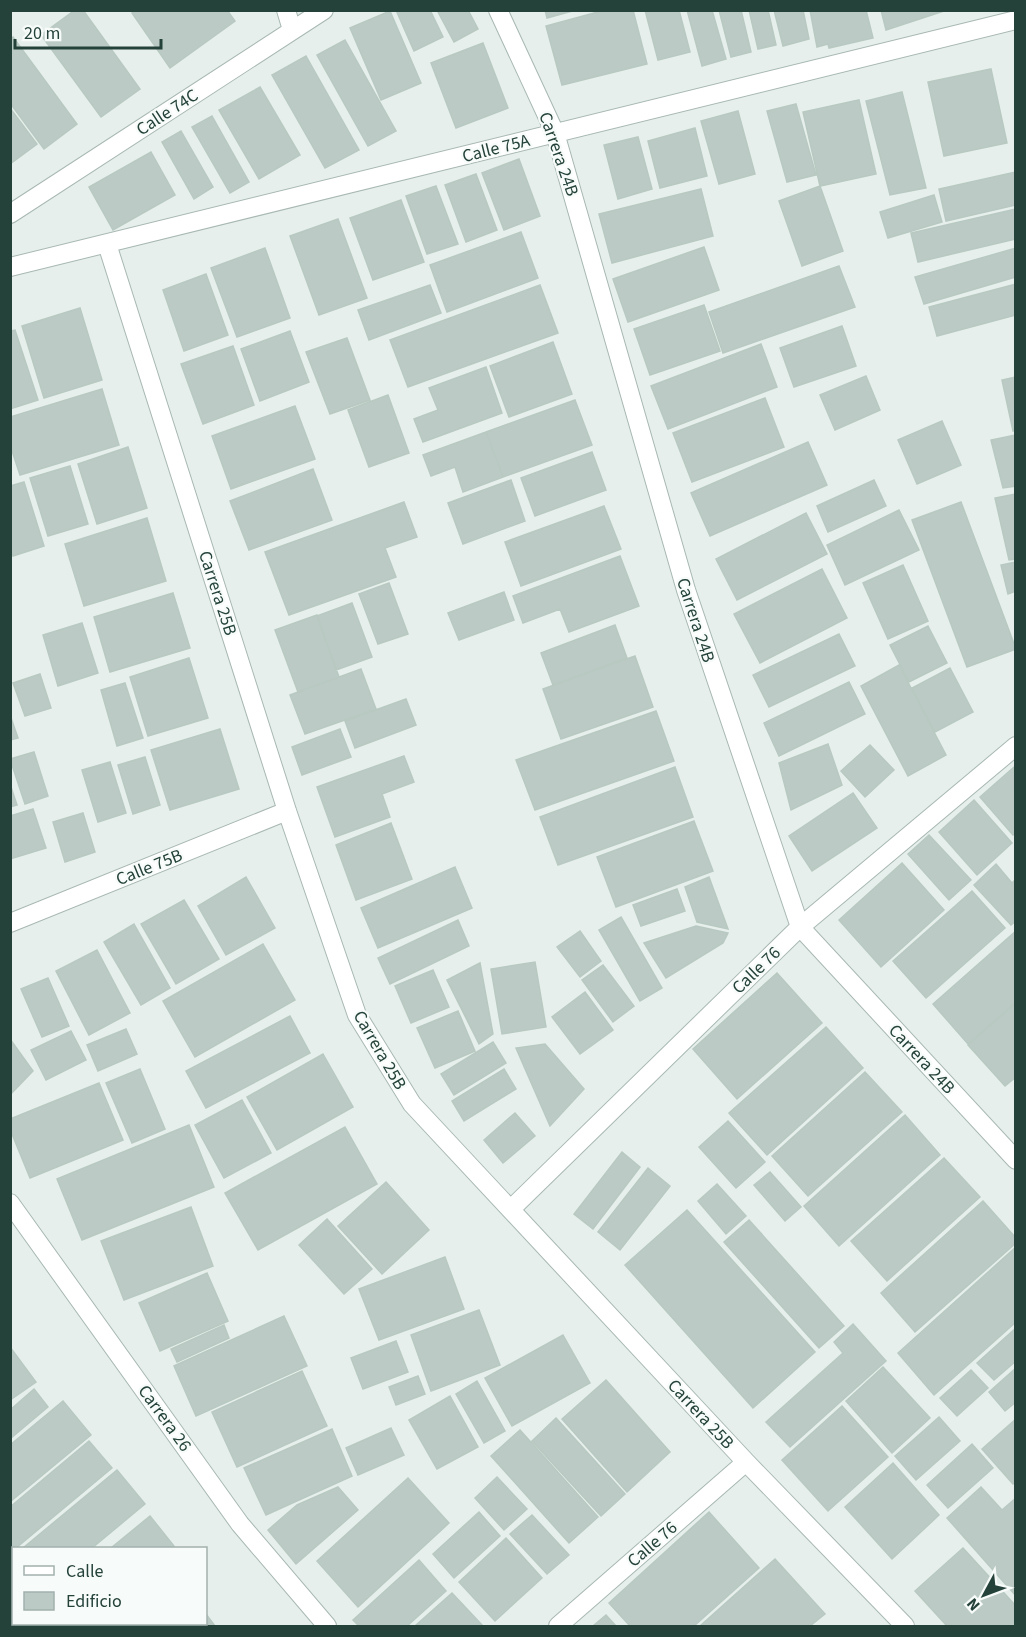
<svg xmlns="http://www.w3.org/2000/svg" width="1026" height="1637" font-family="'Source Sans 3',sans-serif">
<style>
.building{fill:#bbcac4;stroke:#b8c9c2;stroke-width:1.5}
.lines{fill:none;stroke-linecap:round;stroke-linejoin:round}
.minor-casing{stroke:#a8b8b2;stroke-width:20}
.tertiary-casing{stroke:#a8b8b2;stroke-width:20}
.minor{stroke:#fff;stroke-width:18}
.tertiary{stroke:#fff;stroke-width:18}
.labels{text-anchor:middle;stroke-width:4.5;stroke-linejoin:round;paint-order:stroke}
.street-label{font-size:18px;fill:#24423a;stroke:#f7fbf9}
</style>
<rect width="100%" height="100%" fill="#e6efeb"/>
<path class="building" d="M75,10h8l57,79 -39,28 -60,-82z
M137,10h90l8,11 -65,47 -38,-55z
M396,10h34l13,27 -29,14z
M437,10h31l10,19 -24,13z
M545,10h31l-29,8z
M605,10h28l14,54 -85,21 -16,-59z
M645,10h34l11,42 -32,8z
M687,10h25l14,49 -24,7z
M719,10h22l10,42 -20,5z
M749,10h19l8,35 -18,4z
M774,10h29l6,29 -26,7z
M810,10h56l7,28 -44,10 -1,-4 -11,3z
M881,10h66l-61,20z
M390,11l31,72 -40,17 -31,-72z
M13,37l64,87 -33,25 -34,-46v-64z
M345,40l51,91 -28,15 -51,-91z
M483,43l25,65 -52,20 -25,-65z
M306,56l53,94 -34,18 -53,-93z
M991,69l16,74 -63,13 -16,-74z
M260,87l40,68 -41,24 -40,-69z
M902,92l24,96 -36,7 -24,-94z
M859,100l17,74 -56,12 -17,-74z
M796,104l20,71 -29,7 -20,-71z
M10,108l27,36 -27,20z
M738,111l17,63 -36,10 -18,-63z
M212,116l37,66 -19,11 -38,-66z
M695,128l12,48 -47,12 -12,-47z
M181,131l32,56 -19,12 -32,-57z
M638,137l14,52 -34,10 -14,-54z
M151,152l24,43 -62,35 -24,-43z
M519,159l21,57 -36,14 -22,-57z
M1016,172v33l-70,16 -7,-32z
M476,174l21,56 -31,12 -21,-57z
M436,186l22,58 -31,10 -21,-58z
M820,186l23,65 -41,15 -23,-65z
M701,189l12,47 -101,27 -13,-49z
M934,195l8,27 -54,16 -8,-26z
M401,200l23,62 -51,18 -23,-62z
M1016,209v30l-98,23 -7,-29z
M338,219l29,79 -48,17 -29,-79z
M521,232l17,46 -91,34 -17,-47z
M704,247l15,43 -91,32 -15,-43z
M265,248l25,70 -53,19 -26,-69z
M1016,248v29l-92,27 -9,-27z
M839,266l16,41 -132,46 -14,-41z
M206,274l22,61 -44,16 -21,-61z
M1016,284v31l-79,21 -8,-29z
M430,285l11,28 -72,27 -11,-30z
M540,285l18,48 -150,54 -18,-47z
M704,305l16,46 -70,24 -16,-46z
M80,308l22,72 -58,18 -22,-72z
M842,326l14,40 -62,21 -14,-39z
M15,330l23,70 -28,9v-78z
M290,331l19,51 -49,19 -19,-52z
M347,338l23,62 -40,14 -24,-62z
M553,342l19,52 -63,23 -19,-51z
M761,344l16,43 -109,42 -17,-43z
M233,346l21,59 -51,19 -22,-60z
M486,367l16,46 -79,29 -9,-23 24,-9 -9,-22z
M866,376l14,34 -45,20 -15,-35z
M1016,377v53l-3,1 -11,-51z
M102,389l17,56 -99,30 -10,-30v-28z
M388,395l21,58 -40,14 -21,-57z
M765,398l19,49 -92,35 -19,-49z
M575,400l17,45 -89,32 -17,-45z
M295,406l20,53 -84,30 -19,-53z
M942,421l19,44 -44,19 -19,-44z
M486,432l17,45 -40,15 -8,-25 -24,9 -8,-21z
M1016,435v51l-13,2 -12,-48z
M808,442l19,43 -117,51 -19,-43z
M128,447l19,61 -50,16 -19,-60z
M592,452l14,38 -71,26 -14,-38z
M70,466l18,58 -40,12 -18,-58z
M313,469l19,51 -83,30 -19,-49z
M511,480l14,41 -62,23 -15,-41z
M874,480l12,26 -58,26 -11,-26z
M24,482l20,64 -31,10 -3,-9v-61z
M1016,494v65l-7,1 -14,-62z
M404,502l13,35 -32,11 11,29 -107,38 -24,-63z
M961,502l55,147 -49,18 -55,-147z
M604,506l17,43 -100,37 -16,-44z
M899,510l20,40 -74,35 -18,-40z
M806,513l21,41 -90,46 -21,-41z
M147,518l19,63 -82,25 -19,-62z
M620,556l19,50 -70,26 -9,-23 -37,14 -10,-27z
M1016,562v29l-8,3 -7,-29z
M903,565l25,56 -40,18 -25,-56z
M822,569l25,49 -87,45 -26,-49z
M389,583l19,51 -30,10 -19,-50z
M504,592l10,28 -55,20 -11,-27z
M173,593l17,55 -80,24 -16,-55z
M352,603l20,54 -36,13 -19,-54z
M317,615l22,62 -41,15 -23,-62z
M82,623l16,50 -40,13 -15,-51z
M615,625l12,33 -74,27 -12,-32z
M928,626l19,37 -38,19 -19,-37z
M839,634l16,32 -86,41 -16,-32z
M635,656l18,51 -92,32 -18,-50z
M189,658l19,60 -60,18 -18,-59z
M899,665l47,90 -38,21 -47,-90z
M950,668l23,44 -38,20 -23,-44z
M361,669l15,40 -71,25 -15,-39z
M40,674l11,34 -26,8 -12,-33z
M849,682l16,32 -86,42 -15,-33z
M125,683l18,55 -26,8 -16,-56z
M406,699l10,26 -61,23 -10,-27z
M656,711l18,50 -139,49 -19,-50z
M10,715l8,23 -8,2z
M220,729l19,60 -69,21 -19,-60z
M340,729l11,28 -49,18 -10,-28z
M828,744l14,41 -51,25 -12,-47z
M870,745l24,25 -29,27 -24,-26z
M34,752l14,44 -23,8 -15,-45z
M404,756l10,26 -32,12 8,23 -55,20 -18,-50z
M145,757l15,48 -27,9 -15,-49z
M110,762l16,51 -28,9 -16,-52z
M675,767l18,50 -135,48 -18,-48z
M1014,767l2,66 -3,2 -33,-38z
M10,784l7,21 -7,2z
M853,793l24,35 -65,43 -23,-35z
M974,800l38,43 -35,32 -38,-43z
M33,809l13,39 -36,11v-43z
M83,813l12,39 -30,10 -12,-40z
M694,821l19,50 -97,36 -19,-50z
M391,823l21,56 -56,21 -20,-55z
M929,835l42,45 -22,20 -41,-46z
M902,863l42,47 -63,57 -42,-47z
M996,864l16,19 4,-4v42l-5,4 -37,-40z
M455,867l17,41 -94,40 -17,-40z
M246,877l29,51 -49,27 -28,-49z
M709,877l19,52 -31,-7 -12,-35z
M677,889l8,22 -44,15 -8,-21z
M972,891l33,37 -79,70 -33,-37z
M184,900l35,59 -43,25 -35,-60z
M621,917l41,71 -22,13 -41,-71z
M458,920l11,26 -79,38 -12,-26z
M134,924l36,64 -29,17 -37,-63z
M696,926l32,7 -5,10 -57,35 -22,-35z
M580,931l21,30 -21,16 -23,-30z
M1016,931v71l-48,42 -35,-40z
M263,944l32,56 -100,57 -32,-56z
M97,950l33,63 -41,22 -33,-64z
M535,962l11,65 -44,7 -11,-65z
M480,963l13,71 -14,10 -32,-64z
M603,965l31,41 -21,16 -31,-42z
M433,970l16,37 -38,16 -16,-37z
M777,973l45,50 -85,76 -44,-50z
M48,978l21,48 -27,11 -21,-48z
M585,992l28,38 -33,24 -28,-37z
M1016,1003v74l-11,9 -37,-41z
M458,1011l17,40 -40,17 -18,-40z
M290,1016l20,37 -104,55 -20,-37z
M826,1027l37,41 -96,87 -38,-42z
M126,1029l11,25 -39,17 -11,-26z
M71,1031l15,29 -40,20 -15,-30z
M10,1039l23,32 -23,24z
M493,1042l13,21 -52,32 -13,-21z
M545,1044l39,45 -34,37 -34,-78z
M323,1054l30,53 -76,43 -30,-53z
M140,1069l25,60 -33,14 -26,-60z
M504,1069l12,20 -52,32 -12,-20z
M865,1072l37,40 -94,84 -36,-40z
M99,1083l24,57 -93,38 -20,-49v-10z
M242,1100l29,53 -47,25 -29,-53z
M515,1113l20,23 -32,27 -19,-23z
M905,1115l35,40 -101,91 -35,-40z
M728,1121l37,41 -29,26 -37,-41z
M189,1125l25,62 -132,53 -25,-61z
M345,1127l32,57 -119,66 -33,-57z
M622,1152l18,15 -47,62 -19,-15z
M944,1158l36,39 -93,84 -36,-40z
M648,1168l22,18 -50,64 -22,-18z
M770,1172l31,35 -16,14 -31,-36z
M386,1182l43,48 -47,44 -44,-48z
M717,1184l29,32 -20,18 -28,-33z
M983,1201l33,37v5l-101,89 -34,-39z
M191,1207l22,59 -89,34 -23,-59z
M687,1210l128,142 -62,56 -128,-143z
M327,1219l45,50 -28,25 -45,-49z
M749,1220l95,106 -25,22 -95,-106z
M1016,1247v75l-82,73 -36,-42z
M445,1257l19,52 -85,31 -20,-51z
M207,1273l21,48 -68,30 -21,-48z
M479,1310l21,55 -69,26 -20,-56z
M284,1316l23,50 -111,50 -22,-50z
M853,1324l33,37 -96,86 -24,-25 77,-69 -9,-11z
M224,1325l5,13 -52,24 -6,-13z
M1016,1328v33l-22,19 -17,-17z
M563,1335l27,48 -78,43 -27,-48z
M396,1341l12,31 -45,17 -12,-31z
M10,1347l26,35 -26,18z
M883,1367l47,51 -38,35 -46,-52z
M1016,1368v34l-11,9 -16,-19z
M971,1370l17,18 -31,28 -17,-18z
M302,1371l25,55 -90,41 -25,-55z
M418,1376l7,18 -29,11 -7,-18z
M606,1380l64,72 -43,40 -65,-73z
M477,1381l28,50 -21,12 -28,-49z
M34,1389l14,18 -38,32v-29z
M450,1396l28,51 -41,22 -28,-49z
M63,1401l28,34 -81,67v-57z
M842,1406l46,51 -60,54 -46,-51z
M939,1417l21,24 -44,39 -21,-24z
M556,1418l69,76 -24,22 -69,-75z
M1016,1419v63l-3,2 -31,-35z
M391,1428l13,27 -46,20 -12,-27z
M332,1429l20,47 -86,39 -22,-47z
M520,1430l78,87 -29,26 -78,-87z
M89,1441l23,27 -96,80h-2l-4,5v-46z
M972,1444l21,24 -45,40 -21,-23z
M893,1463l46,52 -47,44 -47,-52z
M117,1470l28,34 -53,44h-69z
M497,1477l30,32 -23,21 -29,-32z
M408,1478l41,45 -91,84 -41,-46z
M338,1487l20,23 -62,54 -28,-34 29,-25z
M981,1487l21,23 14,-12v98l-69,-78z
M479,1512l21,24 -46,42 -21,-24z
M709,1512l50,56 -65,58h-64l-21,-23z
M532,1515l37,40 -22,19 -37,-40z
M150,1516l24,30 -3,2h-60z
M506,1538l36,40 -47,43 -36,-39z
M963,1548l53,58v20h-69l-32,-35z
M14,1557v57l-4,3v-58z
M775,1559l50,55 -15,12h-110z
M419,1560l27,31 -39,35h-48l-6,-6z
M452,1593l31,33h-68z
M206,1614l9,12h-40l4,-2h27z
M606,1615l10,11h-23z
M14,1617v7h59l-3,2h-59l-1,-6z
M84,1624h87l-4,2h-87z"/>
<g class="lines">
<defs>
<path id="minor" d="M286,10l6,20
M498,10l57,123 131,457 114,337 216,233
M10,214l314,-204
M107,244l180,567 70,204 55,89 334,358 159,164
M10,267l1006,-247
M10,923l277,-112
M511,1209l289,-282 216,-181
M558,1626l188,-164"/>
<path id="tertiary" d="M10,1203l230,321 87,102"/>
</defs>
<use href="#minor" class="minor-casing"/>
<use href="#tertiary" class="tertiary-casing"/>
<use href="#minor" class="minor"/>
<use href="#tertiary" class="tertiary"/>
</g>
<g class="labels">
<g class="street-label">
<text transform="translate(167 112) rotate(-33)" y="6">Calle 74C</text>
<text transform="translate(496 148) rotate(-14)" y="6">Calle 75A</text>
<text transform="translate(559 154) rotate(71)" y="6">Carrera 24B</text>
<text transform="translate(218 593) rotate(72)" y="6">Carrera 25B</text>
<text transform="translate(696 620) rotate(72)" y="6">Carrera 24B</text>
<text transform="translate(149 867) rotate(-22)" y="6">Calle 75B</text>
<text transform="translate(756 970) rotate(-44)" y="6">Calle 76</text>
<text transform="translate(380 1050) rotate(60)" y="6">Carrera 25B</text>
<text transform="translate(922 1059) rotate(47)" y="6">Carrera 24B</text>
<text transform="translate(701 1414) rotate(47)" y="6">Carrera 25B</text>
<text transform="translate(165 1418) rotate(54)" y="6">Carrera 26</text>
<text transform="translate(652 1544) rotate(-41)" y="6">Calle 76</text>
</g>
</g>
<rect width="1026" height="1637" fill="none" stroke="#24423a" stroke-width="24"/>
<rect x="12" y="1547" width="195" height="78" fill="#f7fbf9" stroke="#a3b1ad" stroke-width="1.5"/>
<rect x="24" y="1566" width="30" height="9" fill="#ffffff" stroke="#a3b1ad" stroke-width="1.5"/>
<text x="66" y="1577" font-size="18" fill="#24423a">Calle</text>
<rect x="24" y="1592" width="30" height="18" fill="#bbcac4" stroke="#a3b1ad" stroke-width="1.5"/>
<text x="66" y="1607" font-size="18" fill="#24423a">Edificio</text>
<g transform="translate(984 1595) rotate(229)" stroke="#f7fbf9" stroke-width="4.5" paint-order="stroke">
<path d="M0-4.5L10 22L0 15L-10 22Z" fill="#24423a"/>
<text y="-9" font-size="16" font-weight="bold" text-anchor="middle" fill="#24423a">N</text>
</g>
<path d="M15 39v9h146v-9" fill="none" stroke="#24423a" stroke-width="3"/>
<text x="24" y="39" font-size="18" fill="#24423a" stroke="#f7fbf9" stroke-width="4.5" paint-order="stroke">20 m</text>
</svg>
